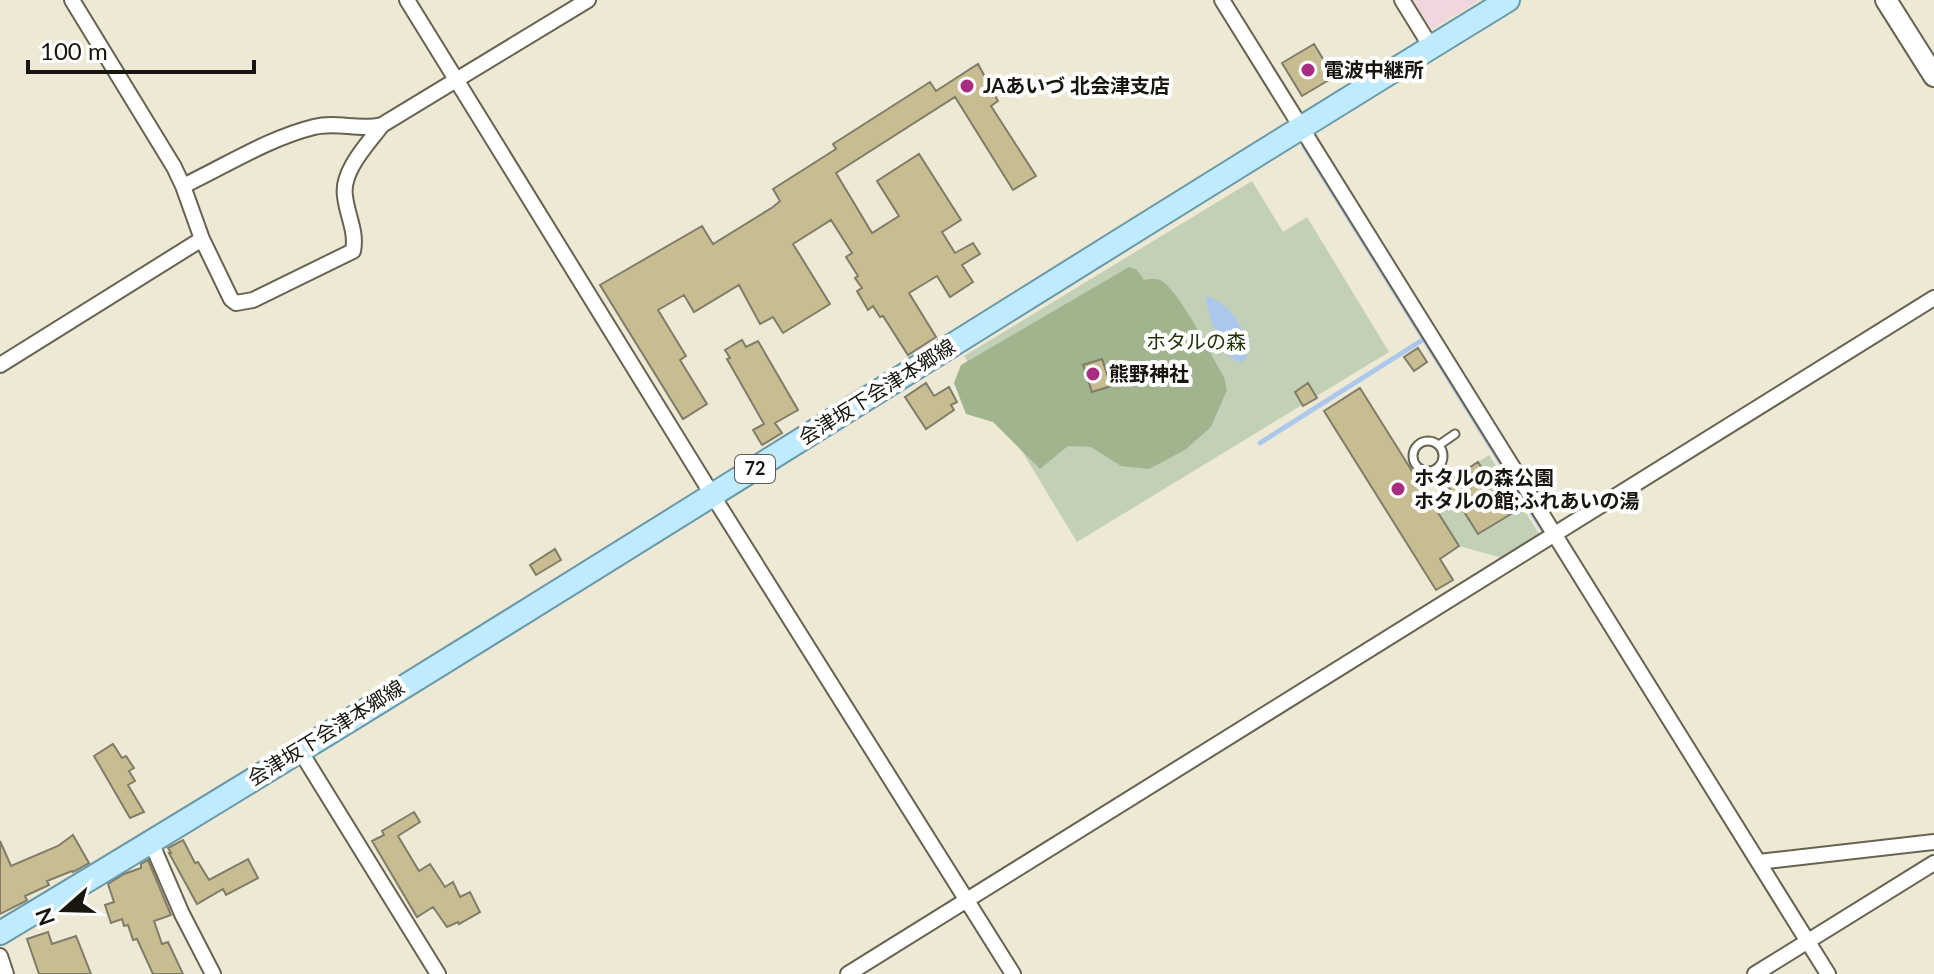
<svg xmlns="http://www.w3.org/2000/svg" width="1934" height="974" font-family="Lato,'Noto Sans JP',sans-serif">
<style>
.education{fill:#f1d7dd}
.green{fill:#c3d0b8}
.forest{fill:#a0b58d}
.water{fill:#acc7ec}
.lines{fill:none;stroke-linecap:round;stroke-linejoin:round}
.stream{stroke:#acc7ec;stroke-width:5}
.building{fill:#c7bd91;stroke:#807c6a;stroke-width:2}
.service-casing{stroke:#676351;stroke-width:11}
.minor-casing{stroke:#676351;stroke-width:18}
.secondary-casing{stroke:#676351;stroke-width:24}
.primary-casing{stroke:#6998aa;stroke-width:26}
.service{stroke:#fff;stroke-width:7}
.minor{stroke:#fff;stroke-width:14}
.secondary{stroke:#fff;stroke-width:20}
.primary{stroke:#bfebfe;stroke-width:22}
.poi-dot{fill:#a82c7f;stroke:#fff;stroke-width:3}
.labels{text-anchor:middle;stroke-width:8;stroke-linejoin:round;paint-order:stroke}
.shield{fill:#fff;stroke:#5d5c57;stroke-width:2}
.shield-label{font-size:18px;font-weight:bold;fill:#18160f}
.poi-label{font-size:20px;font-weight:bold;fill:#18160f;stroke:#fff;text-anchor:start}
.park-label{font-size:20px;fill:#213406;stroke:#fff}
.street-label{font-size:20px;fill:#18160f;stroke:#fff}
</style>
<rect width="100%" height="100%" fill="#ede9d4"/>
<path class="education" d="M1413,0h66l-48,30z"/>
<path class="green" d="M1252,181l31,51 24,-15 82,135 -312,190 -113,-186z
M1489,455l51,80 -34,24 -47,-13 -26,-41 19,-12 27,41 31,-20 -32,-52z"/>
<path class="forest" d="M1129,267l8,3 7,10c6,-1 13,-2 18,1 20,14 49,74 62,96l3,13 -16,37 -26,23 -36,19 -28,-3 -30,-19 -23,-1 -28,23 -47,-47 -27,-8 -12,-31 7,-18z"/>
<path class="water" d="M1205,296c25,6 44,35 42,61l-6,6 -14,-8 1,-16 -15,-12z"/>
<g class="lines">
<path class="stream" d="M1304,146l240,386
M1260,443l164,-104"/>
</g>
<path class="building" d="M1314,44l20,33 -32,19 -20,-33z
M978,64l20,37 -7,5 45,70 -23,14 -58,-93 -119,76 36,60 27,-17 -22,-35 42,-27 42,66 -19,12 13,21 18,-10 7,11 -18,11 11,17 -23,15 -13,-21 -28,17 27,44 -28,18 -25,-39 -3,1 -7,-11 -5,4 -11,-19 5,-3 -7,-10 3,-2 -12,-19 6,-4 -21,-33 -38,24 37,60 -47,29 -10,-16 -13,7 -21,-39 -45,27 -10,-17 -26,15 28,46 -6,4 27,44 -24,15 -83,-134 102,-59 11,18 60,-37 7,-6 -7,-12 63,-40 -3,-5 97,-62 6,9z
M742,340l4,7 12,-6 40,69 -23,13 7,10 -20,12 -9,-15 11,-6 -37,-65 3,-1 -5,-8z
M1418,348l9,14 -13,9 -10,-14z
M1102,359l9,27 -19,6 -9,-27z
M926,383l8,13 15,-9 8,15 -6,3 3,5 -28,19 -21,-32z
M1308,383l9,15 -14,8 -8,-14z
M1360,388l99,158 -19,13 13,21 -17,10 -112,-179z
M1478,462l33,52 -33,20 -32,-51z
M555,549l6,11 -25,15 -6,-10z
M113,744l9,14 4,-2 8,12 -5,3 6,10 -7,4 16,27 -14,6 -36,-62z
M414,812l6,10 -22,14 21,35 11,-7 15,23 8,-5 7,15 10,-5 10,20 -21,12 -1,-2 -11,5 -14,-20 -16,10 -45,-76 12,-6 -2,-4z
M73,835l16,28 -16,9 -1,-1 -25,10 2,4 -24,11 2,4 -3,2 -24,12v-73l11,25 47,-20z
M183,840l12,23 3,-1 11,18 39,-21 10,19 -32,17 -3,-6 -26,15 -28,-51h2l-3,-5z
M148,860l23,55 -17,6 8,23 6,-2 15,32h-30l-16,-35 -4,1 -5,-15 -4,1 -2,-7 -11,4 -6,-18 9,-3 -6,-18 16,-10 17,-6v-4z
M48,932l4,12 24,-8 15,38h-52l-12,-35z"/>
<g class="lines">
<defs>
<path id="service" d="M1413 456a15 15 0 1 1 30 0a15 15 0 1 1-30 0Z
M1439,445l16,-11"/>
<path id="minor" d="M72,0l102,167 9,19 19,53 29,60 5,4 17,-3 100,-49c4,-20 -6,-35 -8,-55 -4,-25 23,-52 37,-71
M407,0l306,496 300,478
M1222,0l606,974
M1402,0l29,47
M183,186c42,-20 86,-48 131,-59 23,-6 45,4 68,-2l206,-125
M0,365l202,-126
M299,749l139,225
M151,842l31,72 31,60
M1758,862l176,-20
M0,956l6,18
M848,974l1086,-676
M1755,974l179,-111"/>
<path id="secondary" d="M1886,0l48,76"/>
<path id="primary" d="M0,933c507,-304 1004,-624 1508,-933"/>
</defs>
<use href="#service" class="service-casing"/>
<use href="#minor" class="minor-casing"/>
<use href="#secondary" class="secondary-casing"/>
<use href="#primary" class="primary-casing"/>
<use href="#service" class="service"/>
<use href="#minor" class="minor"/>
<use href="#secondary" class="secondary"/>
<use href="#primary" class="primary"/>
</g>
<g class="poi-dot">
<circle cx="1308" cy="70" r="8"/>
<circle cx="967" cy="86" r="8"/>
<circle cx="1093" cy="374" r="8"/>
<circle cx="1398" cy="489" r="8"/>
</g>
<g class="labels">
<rect class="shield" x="735" y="455" width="40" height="28" rx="6"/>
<g class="shield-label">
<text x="755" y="475">72</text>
</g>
<g class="poi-label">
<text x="1324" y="77">電波中継所</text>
<text x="983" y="93">JAあいづ 北会津支店</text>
<text x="1109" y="381">熊野神社</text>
<text x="1414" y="485">ホタルの森公園<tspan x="1414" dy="23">ホタルの館;ふれあいの湯</tspan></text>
</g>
<g class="park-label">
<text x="1196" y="349">ホタルの森</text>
</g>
<g class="street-label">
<text transform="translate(877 392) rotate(-32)" y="7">会津坂下会津本郷線</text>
<text transform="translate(326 733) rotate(-32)" y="7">会津坂下会津本郷線</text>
</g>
</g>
<g transform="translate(64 910) rotate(250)" stroke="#ffffff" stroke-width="6" paint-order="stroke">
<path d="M0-6L14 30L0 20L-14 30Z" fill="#18160f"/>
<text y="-12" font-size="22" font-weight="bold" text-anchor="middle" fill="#18160f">N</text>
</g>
<path d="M28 60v12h226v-12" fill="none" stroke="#18160f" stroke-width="4"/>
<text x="40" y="60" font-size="24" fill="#18160f" stroke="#ffffff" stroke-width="6" paint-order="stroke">100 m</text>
</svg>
